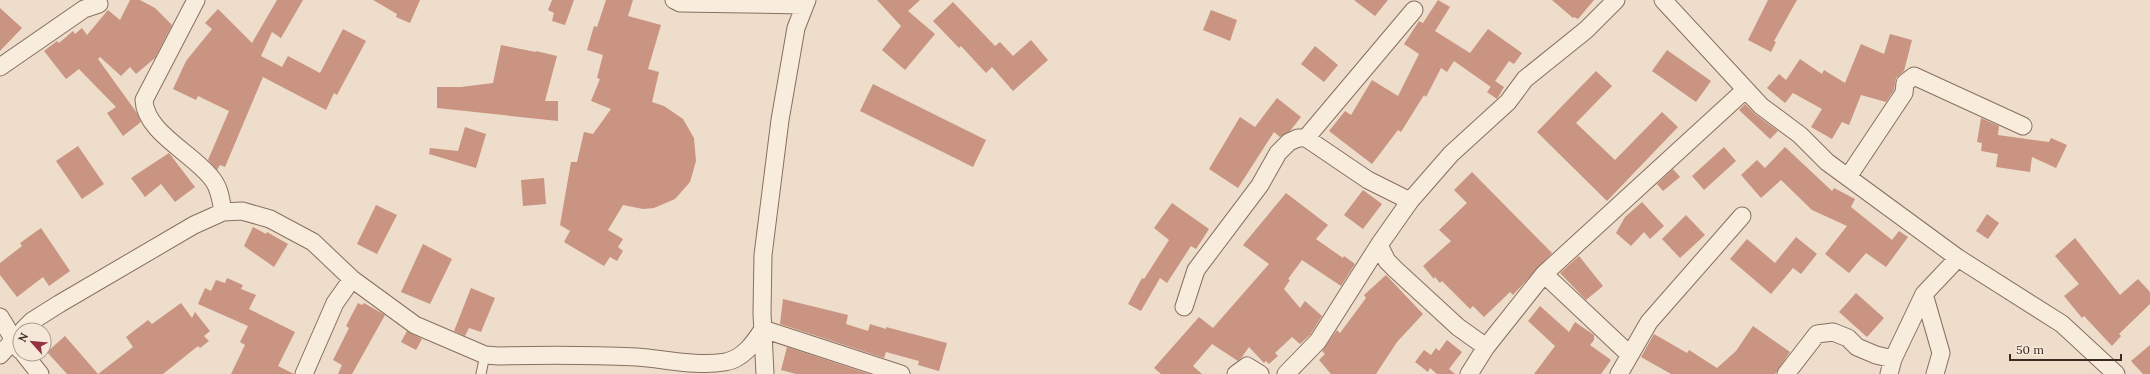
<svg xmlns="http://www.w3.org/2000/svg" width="2150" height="374" font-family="Lora,serif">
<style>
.building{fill:#c99482}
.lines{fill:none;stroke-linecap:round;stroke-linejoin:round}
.service-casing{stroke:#896f5f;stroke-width:11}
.minor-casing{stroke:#896f5f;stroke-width:19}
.service{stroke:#f8ecdd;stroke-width:9}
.minor{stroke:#f8ecdd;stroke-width:17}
</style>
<rect width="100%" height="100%" fill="#edddca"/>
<path class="building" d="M130,0h10l15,8 17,17 -17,33 -19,16 -6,-7 -9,9 -21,-19 -2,2 39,54 4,9 -18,14 -16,-23 9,-6 -37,-38 -13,10 -22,-28 13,-10 2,2 14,-12 2,3 7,-6 5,7 21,-25 12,10z
M277,0h26l-22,38 -9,-6 -11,24 21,11 6,-11 32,17 23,-44 23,12 -29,54 -3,-2 -8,17 -63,-33 -38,90 -5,-2 -3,5 -9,-10 21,-49 -31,-15 -2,4 -23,-11 13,-28 26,-32 -7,-6 13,-14 34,34z
M373,0h47l-10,23 -14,-6 1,-3z
M552,0h22l-9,25 -13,-4 2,-8 -6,-3z
M606,0h27l-5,16 33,9 -13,44 11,3 -7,30 12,4 19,13 11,19 2,23 -6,21 -15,17 -21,9 -11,1 -20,-4 -15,25 15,9 -5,8 5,4 -6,10 -7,-4 -6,9 -40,-24 6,-11 -10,-6 11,-63h6l7,-30 9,2 18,-25 -20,-8 9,-22 -3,-1 6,-23 -16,-5 7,-24 3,1z
M877,0h43l-12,11 27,23 -30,36 -23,-20 19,-24z
M1354,0h34l-13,16z
M1438,0l12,7 -15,24 35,22 18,-24 34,24 -8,11 -5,-3 -18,26 -37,-26 -7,11 -6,-4 -15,29 -2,-2 -23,37 -3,-2 -26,34 -43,-33 16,-20 6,4 21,-35 26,16 21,-42 -15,-10 15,-23 4,2z
M1552,0h42l-16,19 -4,-2 -1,1z
M1768,0h29l-23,41 2,1 -5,10 -23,-12z
M953,2l42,44 5,-4 13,14 18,-16 17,20 -35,31 -21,-24 -6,6 -25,-27 -2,2 -26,-27z
M0,8l22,20 -22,23z
M1211,10l26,10 -7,21 -27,-11z
M1890,34l22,6 -8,31 -8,7 -2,12 -8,12 -25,-7 -12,30 -7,-3 -10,17 -21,-12 11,-18 -29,-16 -8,10 -18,-15 12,-14 7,6 14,-21 22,15 2,-4 21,13 16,-39 23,10z
M501,45l35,7v-1l21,5 -12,45h13v20l-121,-13v-21h24l32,-4z
M1315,46l23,19 -14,17 -23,-18z
M1667,50l44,31 -15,21 -44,-31z
M1596,71l16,15 -36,37 39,37 47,-48 16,15 -71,74 -70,-69z
M1495,81l9,6 -7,12 -10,-7z
M873,84l113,56 -13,27 -113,-56z
M1277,98l24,19 -11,14 -10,6 -6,-5 -36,56 -29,-19 31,-52 15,10z
M1745,104l10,10 23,17 -8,8 -31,-29z
M1981,118l18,8 -1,9 51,7 2,-4 16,7 -11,23 -24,-11 -2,15 -34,-5 2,-13 -17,-3 1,-8 -5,-1z
M465,127l21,7 -10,34 -47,-14 1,-6 28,3z
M78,146l26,38 -22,15 -26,-38z
M1724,147l12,14 -32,29 -12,-14z
M1785,147l47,44 2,-3 21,11 -4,8 41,33 7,-9 9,6 -22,30 -20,-14 -17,20 -24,-19 22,-28 -35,-16 -31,-30 -20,18 -20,-23 16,-15 8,8z
M169,153l26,34 -20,15 -14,-18 -16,13 -14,-19z
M1673,169l7,8 -17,14 -6,-7z
M1472,172l80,81 -39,42 -3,-3 -26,25 -11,-11 -3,3 -28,-28 -2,2 -5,-6 -1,2 -11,-13 28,-25 -12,-11 28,-27 -13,-13z
M544,178l2,26 -23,2 -2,-26z
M1363,190l19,14 -19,25 -19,-14z
M1286,193l42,32 -12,14 27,19 1,-2 11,8 -14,22 -39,-26 -14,19 2,1 -6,9 16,19 5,-7 17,15 -12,19 -10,9 -8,-7 -17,16 3,3 -9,8 -3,-3 -2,2 -15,-16 -7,10 -4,4 -26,-17 -19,22 9,8h-41l-7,-6 45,-51 14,11 56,-64 -26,-19z
M1642,202l22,24 -14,13 -6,-7 -13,14 -15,-13 9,-16z
M1172,203l37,26 -13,20 -5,-3 -24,37 -7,-5 -19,33 -13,-7 14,-26 2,1 25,-39 -15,-12z
M376,205l21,10 -20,39 -20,-10z
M1987,214l12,9 -11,16 -12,-8z
M1686,215l19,20 -25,23 -18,-19z
M253,227l13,7 1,-2 21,12 -14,23 -30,-21z
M41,228l29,43 -21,15 -6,-9 -26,20 -17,-22v-12l22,-17 -2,-3z
M1796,237l21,17 -16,20 -8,-6 -22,26 -41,-35 17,-20 28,24z
M2075,238l45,57 18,-16 12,13v12l-31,30 2,2 -9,10 -28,-30 -2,2 -18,-22 15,-12 -24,-28z
M423,244l29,15 -22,45 -29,-12z
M1579,256l24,30 -17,14 -26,-27z
M1386,275l37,39 -26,28 -21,32h-45l-12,-14 6,-6 -3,-3 15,-21 3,3 26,-35 -2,-3z
M227,278l16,7 -2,4 15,6 -7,14 46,23 -17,34 16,8h-63l14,-29 -5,-3 8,-16 -50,-22 7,-16 6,3 5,-11 9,3z
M471,288l24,10 -14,34 -12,-4 -4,8 -11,-5z
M1856,293l28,25 -17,19 -28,-25z
M783,299l65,16 -2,9 22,7 2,-7 16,5v-2l61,16 -8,28 -21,-6 1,-4 -33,-9 -2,6 -104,-34z
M181,303l11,15 3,-6 15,19 -6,5 5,5 -9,7 -2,-2 -35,28h-96l-20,-22 18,-16 33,38 35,-27 -7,-10 22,-17 4,4z
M358,303l4,2 2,-2 21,12 -33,59h-14l4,-9 -9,-5 16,-32 -3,-2z
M1540,306l29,26 6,-10 19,13v5l-4,5 21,15 -10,14h-67l21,-28 -27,-25z
M1753,326l37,26 -15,22h-104l-30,-17 13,-23 33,19 2,-3 28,18 19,-17z
M407,331l15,8 -6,11 -15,-8z
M1447,340l15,12 -13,17 6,5h-18l-7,-6 -2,4 -13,-10 9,-12 7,5 5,-7 3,3z
M2150,345v29h-7l-12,-13z
M787,347l82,27h-73l-15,-4z"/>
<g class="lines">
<defs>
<path id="service" d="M481,374l4,-19"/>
<path id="minor" d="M196,0l-52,100c1,33 52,55 69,80 7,9 8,21 10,32
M674,0l6,3 125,2
M1663,0l98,106 39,29 27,27 131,96 104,66 54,50
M0,67l84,-58 15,-5
M1306,138l108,-128
M1848,177l56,-84 1,-10 9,-7 109,50
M1379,245l8,16 9,9 62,57 28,20
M1544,274l86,81
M1924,294l17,59 -6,21
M1184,307l12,-37 64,-85 18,-32 11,-11 9,-4h8l62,42 42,21
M0,317l20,33
M763,329l138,45
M23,330l9,-9 27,-17 135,-79 29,-13 19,-1 28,8 43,23 39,37 63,46 70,30 14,1c46,-1 92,-1 138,1 28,2 60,10 88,5 18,-3 29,-19 38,-33
M24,354l16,20
M0,355l20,-22
M304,374l31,-71 17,-24
M765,374l-3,-61 1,-58 17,-135 16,-92 11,-28
M1236,374l11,-8 13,8
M1286,374l32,-33 61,-96 31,-44 41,-47 57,-52 17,-23 61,-49 30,-30
M1469,374l17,-27 58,-73 201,-184
M1619,374l30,-52 93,-106
M1786,374l31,-40 16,-2 15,6 9,9 19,8 17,4
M1889,374l4,-15 31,-65 34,-36"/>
</defs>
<use href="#service" class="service-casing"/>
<use href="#minor" class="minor-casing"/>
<use href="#service" class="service"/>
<use href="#minor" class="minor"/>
</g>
<g transform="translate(32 342) rotate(297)"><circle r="19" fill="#f5e8d9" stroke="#aa9c90"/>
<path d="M0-3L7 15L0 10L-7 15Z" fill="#953242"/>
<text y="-6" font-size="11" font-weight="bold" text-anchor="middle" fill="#3a2a22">N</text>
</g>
<path d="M2010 354v6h111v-6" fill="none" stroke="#3a2a22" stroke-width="2"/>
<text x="2016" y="354" font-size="12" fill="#3a2a22" stroke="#f5e8d9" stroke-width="3" paint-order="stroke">50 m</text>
</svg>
